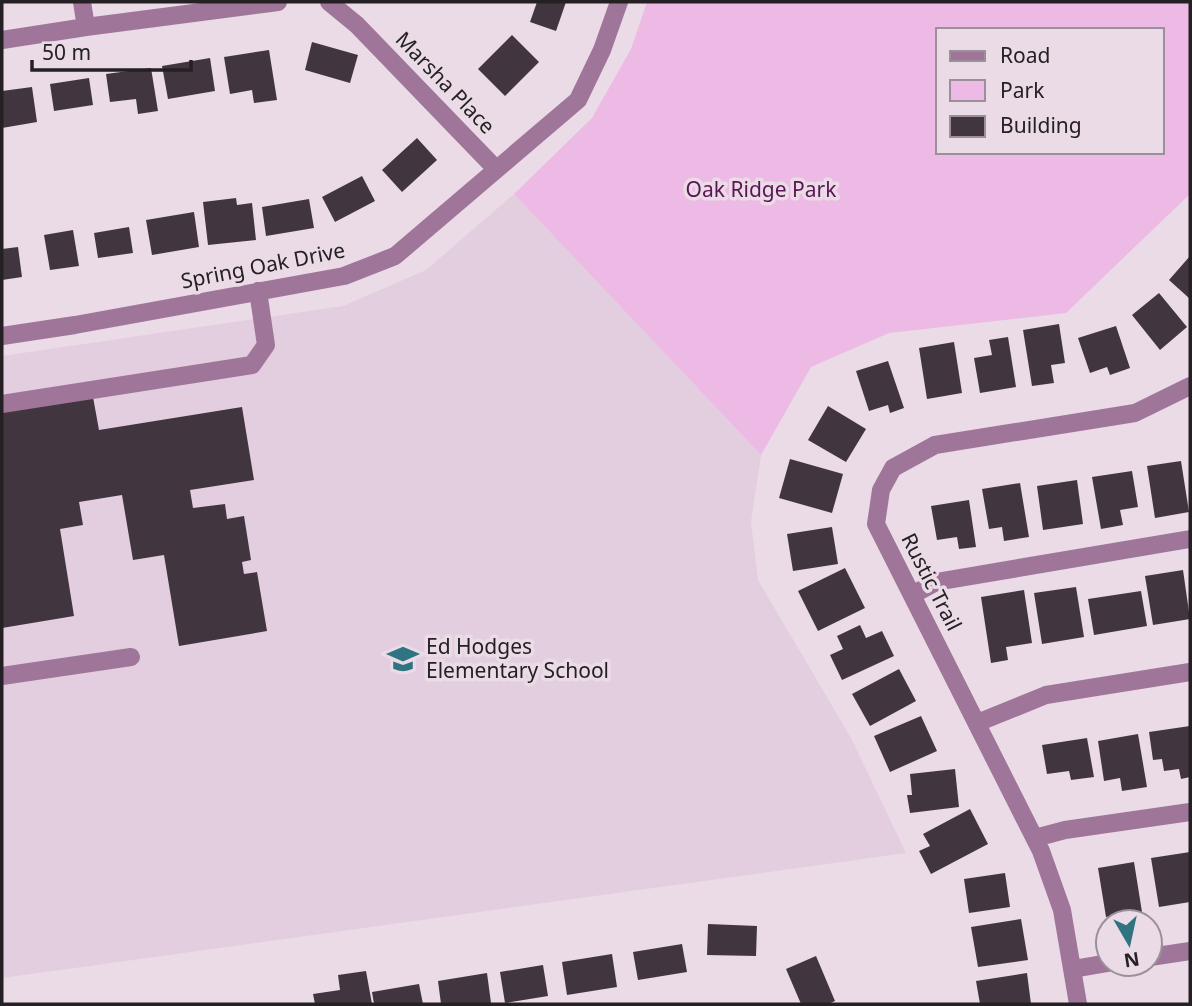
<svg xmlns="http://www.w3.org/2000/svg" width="1192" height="1006" font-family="'Noto Sans',sans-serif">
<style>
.built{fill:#e3cedf}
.green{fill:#edbae6;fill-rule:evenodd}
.building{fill:#41363f}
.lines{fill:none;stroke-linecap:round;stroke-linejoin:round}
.minor{stroke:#9f7699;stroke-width:18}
.labels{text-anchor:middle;stroke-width:7;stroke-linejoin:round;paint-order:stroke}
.street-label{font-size:21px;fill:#252024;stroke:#eadbe7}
.park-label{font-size:21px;fill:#5a1555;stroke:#eadbe7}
.poi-label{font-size:21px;fill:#252024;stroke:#eadbe7;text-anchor:start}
</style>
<rect width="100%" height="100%" fill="#eadbe7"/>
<path class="built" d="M514,194l247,261 -10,67 7,58 93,158 55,115 -904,125v-622l341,-50 83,-36z"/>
<path class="green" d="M647,2h543v192l-124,119 -177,20 -78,34 -50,88 -247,-261 78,-76 39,-69zM938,30h224v122h-224z"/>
<path class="building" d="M537,2h29l-10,29 -26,-9z
M512,35l27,27 -34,34 -27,-27z
M312,42l46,13 -8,28 -45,-13z
M269,50l8,50 -23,3 -2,-13 -22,4 -6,-37z
M210,58l5,33 -47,8 -6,-33z
M151,68l7,43 -20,3 -2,-15 -26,3 -4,-28z
M89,78l4,27 -39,6 -4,-27z
M32,87l5,35 -35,6v-37z
M417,138l20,22 -35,32 -20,-22z
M362,176l13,25 -40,21 -13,-25z
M236,198l1,7 15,-2 4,37 -48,5 -5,-43z
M309,199l5,29 -48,8 -4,-29z
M194,212l5,35 -47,8 -6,-35z
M129,227l4,26 -35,5 -4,-25z
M73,230l6,36 -29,4 -6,-35z
M18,247l4,30 -20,3v-31z
M1190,256v43l-21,-19z
M1159,293l28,34 -27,23 -28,-35z
M1059,324l6,39 -14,2 3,18 -22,3 -9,-56z
M1116,326l14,42 -20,7 -3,-8 -17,6 -12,-35z
M1008,337l8,50 -36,6 -6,-35 18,-3 -3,-15z
M954,342l8,51 -35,6 -8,-51z
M888,361l16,47 -14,5 -2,-8 -19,6 -13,-40z
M93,397l6,33 143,-23 12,73 -64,10 3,18 32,-4 2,15 17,-3 7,44 -9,2 2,12 13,-2 10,59 -88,15 -15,-91 -31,5 -11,-65 -43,7 4,23 -23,4 14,87 -72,12v-216z
M828,406l38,23 -20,33 -38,-22z
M790,459l53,15 -11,39 -53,-15z
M1181,461l8,51 -34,6 -8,-52z
M1132,471l6,36 -18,3 3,15 -22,4 -9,-52z
M1077,480l6,44 -40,6 -6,-44z
M1020,483l9,54 -25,4 -2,-14 -13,2 -7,-40z
M969,500l7,47 -17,2 -2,-12 -20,3 -6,-34z
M832,527l6,37 -45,7 -6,-37z
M845,568l20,40 -47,23 -20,-40z
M1183,570l7,49 -37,6 -8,-49z
M1076,587l8,50 -42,7 -8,-51z
M1024,590l8,53 -26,4 2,13 -17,3 -10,-66z
M1141,591l6,35 -53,9 -6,-36z
M860,625l6,13 16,-7 12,25 -52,24 -12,-25 13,-6 -6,-13z
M899,669l17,32 -46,25 -18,-32z
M921,716l16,35 -47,21 -16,-36z
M1190,726v51l-9,2 -2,-10 -15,2 -2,-12 -9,1 -4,-28z
M1138,734l9,53 -25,4 -2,-13 -16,3 -6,-40z
M1087,738l7,39 -23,3 -2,-9 -22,3 -5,-29z
M955,769l4,38 -49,6 -3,-18h5l-2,-21z
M970,809l18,35 -57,30 -12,-23 11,-5 -7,-12z
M1190,852v50l-31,5 -8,-49z
M1134,862l8,50 -36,5 -8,-49z
M1005,873l5,34 -41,6 -5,-34z
M1021,919l7,41 -50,7 -7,-40z
M708,924l49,2 -1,30 -49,-1z
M682,944l5,28 -49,8 -5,-28z
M612,954l5,33 -50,8 -5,-33z
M816,956l19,45 -7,3h-27l-15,-35z
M543,965l5,31 -43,7 -5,-31z
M366,971l6,33h-57l-2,-10 27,-4 -2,-15z
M487,973l4,30 -50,1 -3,-23z
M1027,973l4,31h-51l-4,-23z
M419,984l4,20h-49l-2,-12z"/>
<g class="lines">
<path class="minor" d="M82,2l4,25
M329,2l28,23 139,144
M2,40l84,-13 192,-25
M2,336l73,-11 269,-49 51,-20 183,-156 24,-50 17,-48
M2,404l250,-39 14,-20 -8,-54
M912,595l24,-13 254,-43
M2,676l129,-19
M977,723l69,-28 144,-23
M1035,838l30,-8 125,-18
M1150,957l40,-6
M1073,969l35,-6
M1078,1004l-16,-94 -21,-59 -165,-327 5,-34 12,-22 42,-23 200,-32 55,-27"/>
</g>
<defs>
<symbol id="school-bare" viewBox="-9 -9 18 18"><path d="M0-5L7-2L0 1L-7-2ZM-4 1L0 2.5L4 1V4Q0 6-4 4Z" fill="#2e7581" stroke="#eadbe7" stroke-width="2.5" paint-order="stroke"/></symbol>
</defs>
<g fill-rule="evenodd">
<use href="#school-bare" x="381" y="637" width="44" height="44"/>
</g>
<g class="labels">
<g class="street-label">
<text transform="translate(445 83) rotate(46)" y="7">Marsha Place</text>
<text transform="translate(263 266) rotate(-11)" y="7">Spring Oak Drive</text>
<text transform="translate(931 582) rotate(63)" y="7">Rustic Trail</text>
</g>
<g class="park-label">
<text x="761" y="197">Oak Ridge Park</text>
</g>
<g class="poi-label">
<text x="426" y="654">Ed Hodges<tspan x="426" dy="24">Elementary School</tspan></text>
</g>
</g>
<rect width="1192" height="1006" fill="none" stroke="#252024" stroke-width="7"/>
<rect x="936" y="28" width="228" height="126" fill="#eadbe7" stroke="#9b9099" stroke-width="2"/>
<rect x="950" y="51" width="35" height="10" fill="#9f7699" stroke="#9b9099" stroke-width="2"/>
<text x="1000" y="63" font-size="21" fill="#252024">Road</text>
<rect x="950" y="80" width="35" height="21" fill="#edbae6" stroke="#9b9099" stroke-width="2"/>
<text x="1000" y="98" font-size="21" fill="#252024">Park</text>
<rect x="950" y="116" width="35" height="21" fill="#41363f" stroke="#9b9099" stroke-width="2"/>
<text x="1000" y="133" font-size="21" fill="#252024">Building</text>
<g transform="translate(1129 943) rotate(171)"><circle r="33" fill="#eadbe7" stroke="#9b9099" stroke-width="2"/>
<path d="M0-5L12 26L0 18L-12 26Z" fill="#2e7581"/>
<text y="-10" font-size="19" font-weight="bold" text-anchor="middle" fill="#252024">N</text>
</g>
<path d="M32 60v10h159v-10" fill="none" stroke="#252024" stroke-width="3.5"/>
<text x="42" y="60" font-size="21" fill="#252024" stroke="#eadbe7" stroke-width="5" paint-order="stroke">50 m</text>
</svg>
